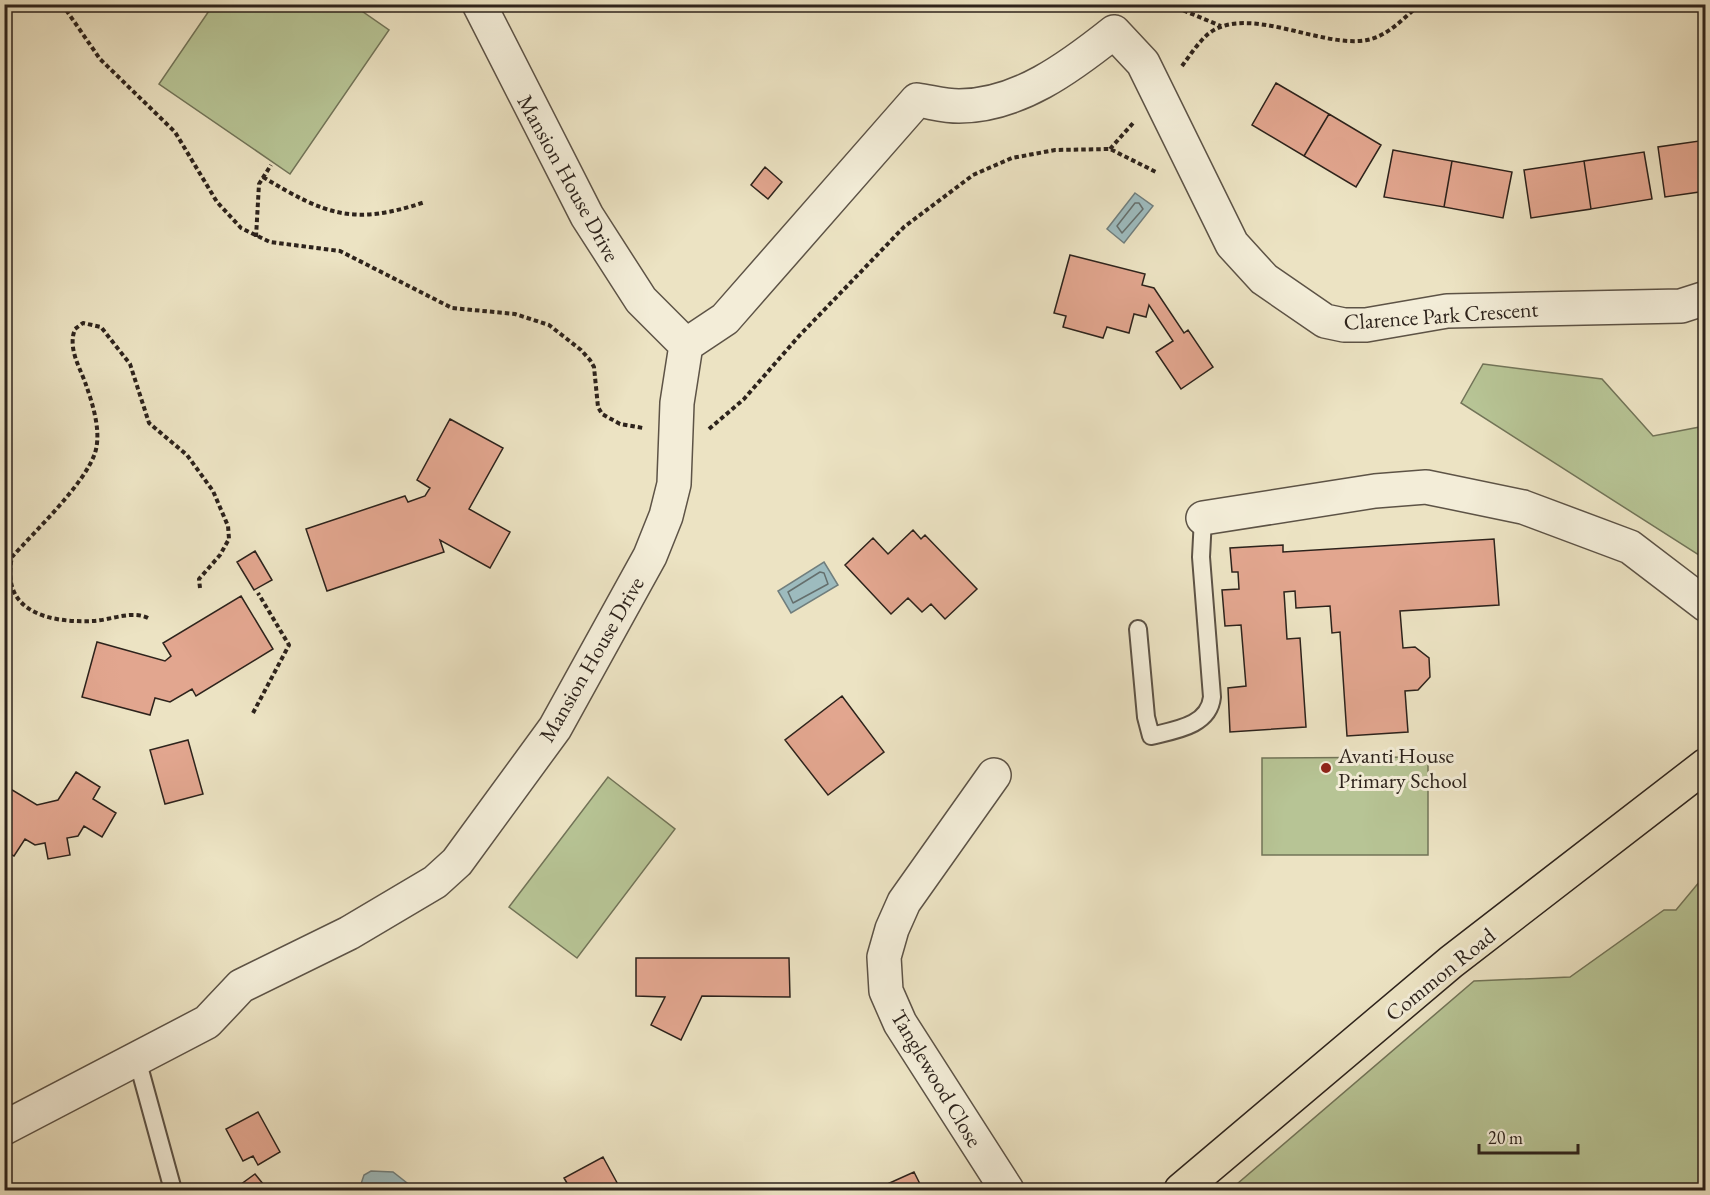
<svg xmlns="http://www.w3.org/2000/svg" width="1710" height="1195" font-family="'EB Garamond',serif">
<style>
.green{fill:#b7c495;stroke:#727458;stroke-width:1.5}
.water{fill:#9dbbbe;stroke:#707e7d;stroke-width:1.5}
.lines{fill:none;stroke-linecap:round;stroke-linejoin:round}
.shore{stroke:#656f6d;stroke-width:1.5}
.building{fill:#e2a68f;stroke:#2d231c;stroke-width:1.5}
.service-casing{stroke:#5d5346;stroke-width:20}
.minor-casing{stroke:#5d5346;stroke-width:36}
.primary-casing{stroke:#2d231c;stroke-width:36}
.path{stroke:#2d231c;stroke-width:4;stroke-dasharray:4.5 3;stroke-linecap:butt}
.service{stroke:#f3edd8;stroke-width:16}
.minor{stroke:#f3edd8;stroke-width:33}
.primary{stroke:#ece3c3;stroke-width:33}
.poi-dot{fill:#8f2418;stroke:#f3edd8;stroke-width:2}
.labels{text-anchor:middle;stroke-width:6;stroke-linejoin:round;paint-order:stroke}
.street-label{font-size:22px;fill:#2d231c;stroke:#f3edd8}
.poi-label{font-size:22px;fill:#2d231c;stroke:#f3edd8;text-anchor:start}
</style>
<rect width="100%" height="100%" fill="#ece3c3"/>
<filter id="stains"><feTurbulence type="fractalNoise" baseFrequency=".00333" numOctaves="4"/><feColorMatrix values="0 0 0 0 .2 0 0 0 0 .09 0 0 0 0 .02 0 0 0 .5 -.17"/></filter>
<radialGradient id="worn" r=".72"><stop offset=".6" stop-color="#630" stop-opacity="0"/><stop offset="1" stop-color="#630" stop-opacity=".3"/></radialGradient>
<path class="green" d="M213,5h140l36,25 -99,144 -131,-90z
M1483,364l119,15 51,57 52,-10v133l-244,-156z
M1428,757v98h-166v-97z
M608,777l67,52 -98,129 -68,-51z
M1705,875v315h-475l244,-209 96,-4 94,-67h12z"/>
<path class="water" d="M1135,193l18,13 -29,37 -17,-14z
M824,562l14,23 -47,28 -13,-22z
M371,1171l22,1 23,18h-57l5,-15z"/>
<g class="lines">
<path class="shore" d="M1135,203h4l4,6 -21,24 -5,-7z
M820,572l4,1 4,11 -35,19 -5,-11z"/>
</g>
<path class="building" d="M1276,83l53,31 -25,42 -52,-31z
M1329,114l52,31 -25,42 -52,-31z
M1706,140v51l-41,6 -7,-50z
M1393,150l59,11 -8,46 -60,-10z
M1644,152l8,47 -61,10 -7,-48z
M1452,161l60,11 -9,46 -59,-11z
M1584,161l7,48 -60,9 -7,-48z
M765,167l17,15 -14,17 -17,-14z
M1070,255l75,19 -3,11 12,3 30,45 4,-3 25,37 -32,22 -25,-37 17,-11 -24,-36 -3,12 -12,-3 -5,19 -22,-6 -4,11 -40,-11 3,-11 -12,-3z
M450,419l53,29 -34,61 41,23 -20,36 -50,-28 4,12 -117,39 -21,-62 99,-33 3,6 17,-6 5,-8 -13,-8z
M913,530l8,9 4,-4 52,54 -32,30 -14,-15 -9,8 -14,-14 -17,16 -46,-49 28,-27 15,16z
M1494,539l5,66 -99,6 3,37 12,-1 14,11 1,19 -12,13 -13,1 3,41 -61,4 -7,-104 -8,1 -2,-27 -34,2 -1,-17 -11,1 3,47 13,-1 6,89 -76,5 -2,-44 18,-2 -5,-61 -16,1 -3,-36 17,-1 -1,-17h-6l-2,-24 53,-3v7z
M255,551l17,29 -18,10 -17,-28z
M241,596l32,53 -77,47 -4,-7 -22,13 -15,-4 -5,17 -68,-18 15,-55 68,19 6,-5 -8,-13z
M842,696l42,56 -56,43 -43,-55z
M188,740l15,54 -38,10 -15,-54z
M76,772l24,15 -7,12 23,14 -14,24 -18,-11 -6,10 -11,2 3,17 -22,4 -3,-16 -10,2 -10,-6 -11,17 -10,-5v-56l5,-7 28,17 21,-5z
M636,958h153l1,39 -88,-1 -21,44 -30,-15 14,-28 -29,-1z
M258,1112l22,40 -22,13 -5,-9 -10,5 -17,-32z
M603,1157l18,33h-50l-7,-12z
M914,1172l9,18h-49z
M255,1174l13,16h-35z"/>
<g class="lines">
<defs>
<path id="service" d="M1138,629l8,88 5,19c24,-6 58,-10 61,-39l-11,-140 2,-39
M137,1059l36,131"/>
<path id="minor" d="M686,345l39,-26 192,-219c14,2 28,6 42,6 59,0 111,-39 155,-74l29,31 89,181 32,35 61,42 19,4h22l81,-14 234,-5 25,-8
M1203,518l172,-27 51,-4 97,20 107,40 76,58
M994,775l-90,127 -12,27 -8,28 2,34 14,32 107,167
M4,1128l203,-106 34,-36 108,-53 86,-51 22,-20 98,-134 95,-172 16,-40 8,-32 3,-81 9,-58 -45,-45 -54,-84 -108,-212"/>
<path id="primary" d="M1181,1190l270,-228 255,-197"/>
</defs>
<use href="#service" class="service-casing"/>
<use href="#minor" class="minor-casing"/>
<use href="#primary" class="primary-casing"/>
<path class="path" d="M62,4l38,55 75,73 42,70 24,26 29,14 70,9 112,57 63,6 34,11 32,25 9,10 4,7 4,40 4,7 18,10 23,4
M1139,4l41,5 41,17
M1182,66c8,-11 16,-23 26,-32 39,-31 114,15 159,6 21,-4 37,-22 53,-36
M1110,149l24,-27
M263,177c63,38 90,49 162,25
M256,237l3,-53 12,-19
M709,429l35,-30 55,-63 105,-109 69,-52 39,-17 43,-8 55,-1 48,24
M148,618c-16,-8 -37,2 -55,3 -44,2 -93,-9 -81,-64 23,-26 72,-72 83,-104 7,-22 -3,-51 -10,-71 -7,-18 -17,-35 -10,-53l8,-6 18,4 29,37 19,59 38,32 26,36 15,35 1,13 -9,16 -21,24 1,9
M253,713l36,-68 -31,-52"/>
<use href="#service" class="service"/>
<use href="#minor" class="minor"/>
<use href="#primary" class="primary"/>
</g>
<circle class="poi-dot" cx="1326" cy="768" r="6"/>
<g class="labels">
<g class="street-label">
<text transform="translate(569 178) rotate(61)" y="8">Mansion House Drive</text>
<text transform="translate(1441 315) rotate(-4)" y="8">Clarence Park Crescent</text>
<text transform="translate(591 659) rotate(-60)" y="8">Mansion House Drive</text>
<text transform="translate(1440 974) rotate(-39)" y="8">Common Road</text>
<text transform="translate(937 1078) rotate(59)" y="8">Tanglewood Close</text>
</g>
<g class="poi-label">
<text x="1338" y="763">Avanti House<tspan x="1338" dy="25">Primary School</tspan></text>
</g>
</g>
<rect width="1710" height="1195" fill="none" stroke="#ece3c3" stroke-width="24"/>
<rect x="6" y="6" width="1698" height="1183" fill="none" stroke="#2d231c" stroke-width="3"/>
<rect x="12" y="12" width="1686" height="1171" fill="none" stroke="#2d231c" stroke-width="1.5"/>
<path d="M1479 1144v9h99v-9" fill="none" stroke="#2d231c" stroke-width="3"/>
<text x="1488" y="1144" font-size="18" fill="#2d231c" stroke="#f3edd8" stroke-width="4.5" paint-order="stroke">20 m</text>
<rect width="100%" height="100%" filter="url(#stains)"/>
<rect width="100%" height="100%" fill="url(#worn)"/>
</svg>
